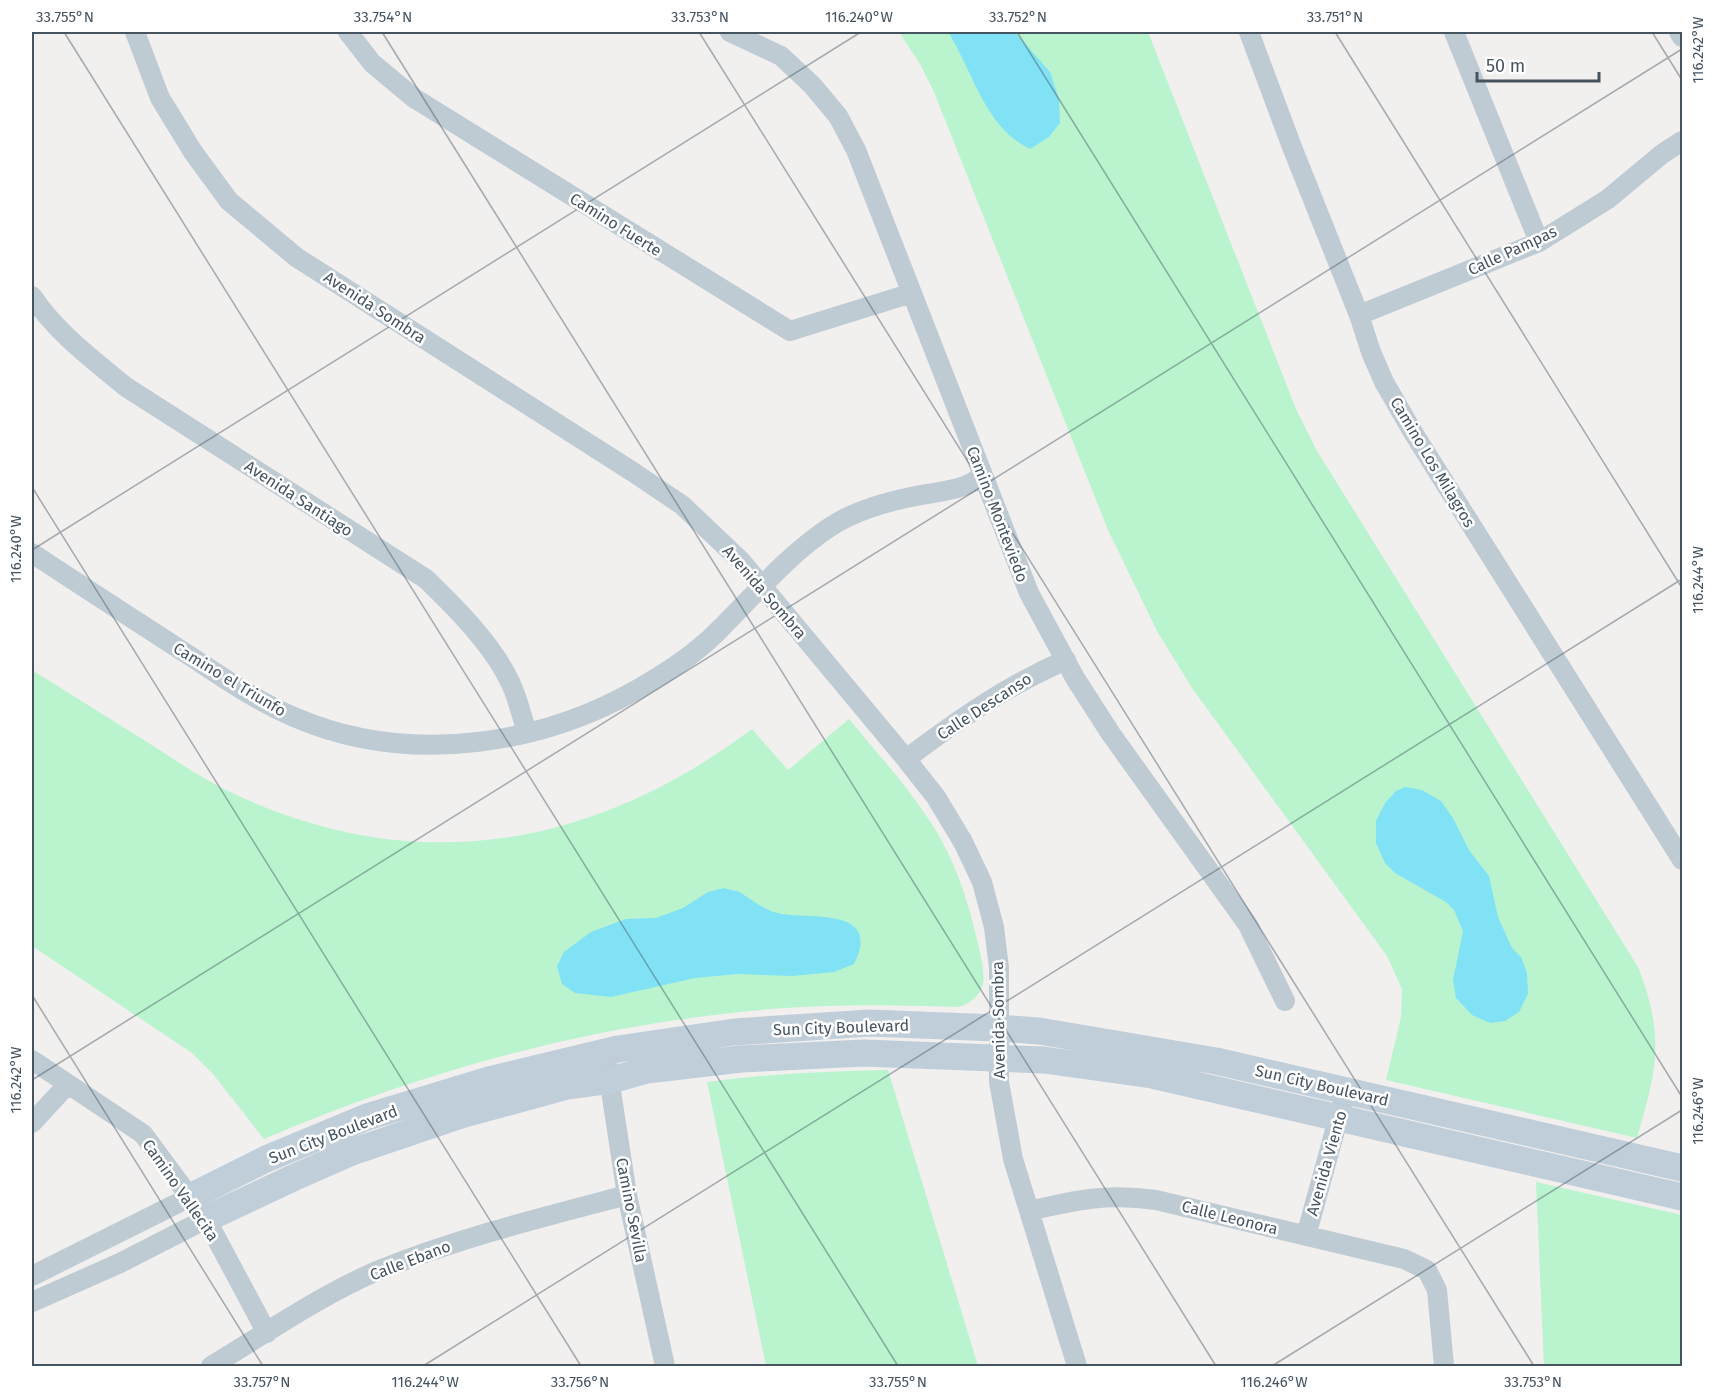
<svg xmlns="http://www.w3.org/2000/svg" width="1714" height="1398" font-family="'Fira Sans',sans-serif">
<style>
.green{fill:#b9f4ce}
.water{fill:#81e2f6}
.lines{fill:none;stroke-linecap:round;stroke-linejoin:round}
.street{stroke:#becbd3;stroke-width:20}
.secondary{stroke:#c0ceda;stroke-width:27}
.ticks{fill:none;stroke:#45545f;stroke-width:1.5;stroke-opacity:0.45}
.labels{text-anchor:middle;stroke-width:5;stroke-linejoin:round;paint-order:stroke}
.street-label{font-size:16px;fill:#45545f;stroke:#fff}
.neatline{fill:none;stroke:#45545f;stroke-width:2}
.ticks-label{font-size:15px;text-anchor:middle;fill:#45545f}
</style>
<rect width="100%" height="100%" fill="#f2efef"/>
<path class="green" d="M899,32h249l148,377 21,42 321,516c27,68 19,103 -1,171l-251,-58 15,-63 1,-28 -15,-33 -195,-268 -35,-57 -49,-101 -174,-438 -14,-28z
M32,670c41,26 82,51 123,77 27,18 56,37 86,50 181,82 355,49 511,-68l36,41 61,-51c27,33 57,65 80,101 26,38 40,83 50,128 2,10 6,26 4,36 -3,12 -14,21 -26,23 -57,-2 -114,-3 -172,1 -181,13 -355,60 -521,131l-51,-65 -21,-21 -160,-107z
M888,1070l90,296h-212l-59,-284c60,-8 120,-11 181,-12z
M1536,1182l146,33v151h-138z"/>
<path class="water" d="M948,32h67l35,40 9,27 1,24 -11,14 -19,12c-45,-21 -57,-78 -82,-117z
M1405,787l17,3 19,11 12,17 16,32 20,26 9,41 14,31 9,9 6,16 1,21 -9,18 -14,9 -15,2 -18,-8 -16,-17 -3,-18 10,-49 -9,-21 -8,-8 -51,-29 -10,-10 -9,-20v-22l9,-18 11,-12z
M724,888c5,2 12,2 17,5 14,9 24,18 41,21 32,5 100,-6 72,50l-20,8 -42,4 -54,-2 -43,4 -84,19 -36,-4 -13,-9 -5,-18 7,-14 27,-20 35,-13 30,-1 27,-10 25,-16z"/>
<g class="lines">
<path class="street" d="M135,32l25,66 33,54 36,49 67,56 337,215 49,33 59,56 165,198 30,38 27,45 19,40 12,45 5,41v114l14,77 64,207
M348,32l24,31 42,35 376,233 122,-38
M730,32l51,24 31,29 26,31 18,34 173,443 46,85 36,56 137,191 37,76
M1249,32l43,115 67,168 12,37 13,30 30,52 268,426
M1454,32l85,210
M1679,32l3,5
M32,296c24,36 60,63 94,91l300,192c30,29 68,67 85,105 7,15 11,33 16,49
M1359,315l180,-73 69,-43 54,-45 20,-13
M32,553c51,34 103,67 155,101 34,22 69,47 107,63 118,51 258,28 364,-40 23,-14 46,-31 64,-50 34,-34 67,-73 108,-100 24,-16 52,-24 81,-30 17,-4 37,-5 53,-11 7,-2 13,-7 19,-10
M906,759c52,-39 100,-73 160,-99
M605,1052l22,143 38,171
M32,1060l111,74 63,85 61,114
M32,1123l36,-39
M1029,1211c47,-11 78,-18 127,-11l248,59 23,11 10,20 7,76
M1306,1236l36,-131
M32,1276l158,-79
M32,1302l88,-39 86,-44
M211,1366c54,-32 108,-70 166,-95 81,-33 166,-54 250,-76"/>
<path class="secondary" d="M190,1197l76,-38 101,-42 122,-37 129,-31 116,-17 135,-9 129,5 41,3 177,30 466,107
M206,1219l87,-41 59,-26 109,-37 106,-29 44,-6 36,-10 94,-11 123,-6 180,7 108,15 530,122"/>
</g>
<path class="ticks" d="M64,32l834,1334M382,32l834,1334M699,32l835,1334M1017,32l665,1065M1335,32l347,556M1652,32l30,48M32,487l549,879M32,550l829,-518M32,995l231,371M32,1080l1650,-1031M423,1366l1259,-787M1272,1366l410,-256"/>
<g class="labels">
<g class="street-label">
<text transform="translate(616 224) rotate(32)" y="6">Camino Fuerte</text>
<text transform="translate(1512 250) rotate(-25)" y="6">Calle Pampas</text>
<text transform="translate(375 307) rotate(33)" y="6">Avenida Sombra</text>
<text transform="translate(1433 462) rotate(59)" y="6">Camino Los Milagros</text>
<text transform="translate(299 498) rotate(33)" y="6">Avenida Santiago</text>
<text transform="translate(998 514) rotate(69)" y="6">Camino Monteviedo</text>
<text transform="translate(765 592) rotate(49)" y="6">Avenida Sombra</text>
<text transform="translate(230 679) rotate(31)" y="6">Camino el Triunfo</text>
<text transform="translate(984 706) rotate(-33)" y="6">Calle Descanso</text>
<text transform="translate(998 1020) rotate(-91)" y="6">Avenida Sombra</text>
<text transform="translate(841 1027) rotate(-2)" y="6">Sun City Boulevard</text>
<text transform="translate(1322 1085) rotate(13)" y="6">Sun City Boulevard</text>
<text transform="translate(333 1134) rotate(-21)" y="6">Sun City Boulevard</text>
<text transform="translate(1326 1163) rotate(-74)" y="6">Avenida Viento</text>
<text transform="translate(181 1190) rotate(55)" y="6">Camino Vallecita</text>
<text transform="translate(632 1210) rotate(79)" y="6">Camino Sevilla</text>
<text transform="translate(1230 1217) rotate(14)" y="6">Calle Leonora</text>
<text transform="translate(410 1260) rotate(-21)" y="6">Calle Ebano</text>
</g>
</g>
<rect width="1714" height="1398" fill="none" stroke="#ffffff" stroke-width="66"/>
<path d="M1477 72v9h122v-9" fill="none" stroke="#45545f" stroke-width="3"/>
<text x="1486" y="72" font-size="18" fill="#45545f" stroke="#ffffff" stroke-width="4.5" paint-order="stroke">50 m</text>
<rect x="33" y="33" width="1648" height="1332" class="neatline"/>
<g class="ticks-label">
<text x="65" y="22">33.755°N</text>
<text x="383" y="22">33.754°N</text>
<text x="700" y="22">33.753°N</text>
<text x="859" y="22">116.240°W</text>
<text x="1018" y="22">33.752°N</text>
<text x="1335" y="22">33.751°N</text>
<text transform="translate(1698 50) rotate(-90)" y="5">116.242°W</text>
<text transform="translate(16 549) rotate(-90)" y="5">116.240°W</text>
<text transform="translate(1698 580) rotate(-90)" y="5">116.244°W</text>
<text transform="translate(16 1080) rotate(-90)" y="5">116.242°W</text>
<text transform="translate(1698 1111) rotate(-90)" y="5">116.246°W</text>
<text x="262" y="1387">33.757°N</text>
<text x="425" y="1387">116.244°W</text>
<text x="580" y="1387">33.756°N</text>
<text x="898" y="1387">33.755°N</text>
<text x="1274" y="1387">116.246°W</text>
<text x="1533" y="1387">33.753°N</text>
</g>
</svg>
